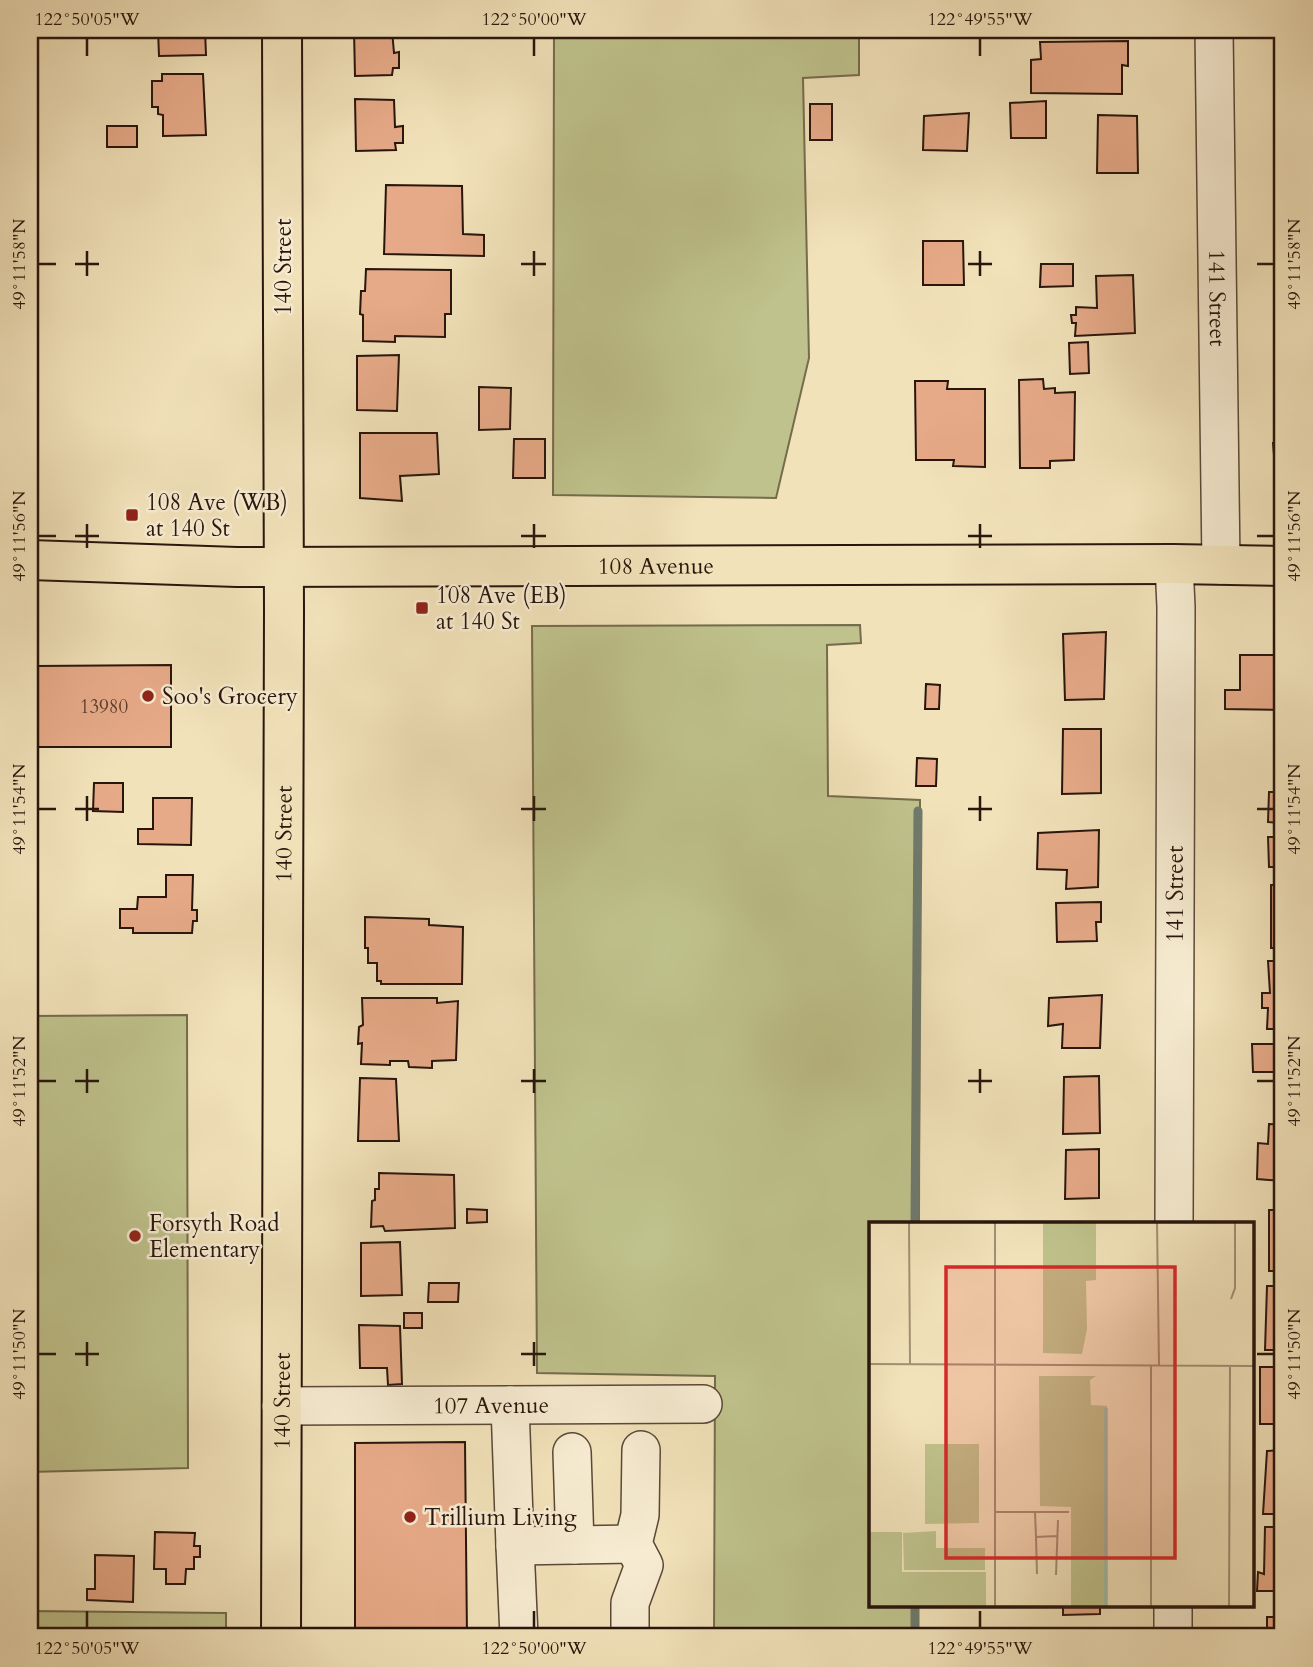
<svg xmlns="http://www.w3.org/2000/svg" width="1313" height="1667" font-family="Cardo,serif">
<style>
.green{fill:#bfc28c;stroke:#746c4c;stroke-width:2}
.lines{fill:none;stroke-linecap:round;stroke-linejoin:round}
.stream{stroke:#6e7a6c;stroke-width:9}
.building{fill:#e7aa88;stroke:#28150c;stroke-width:2}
.minor-casing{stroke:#5a4838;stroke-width:40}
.major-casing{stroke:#28150c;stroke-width:42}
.minor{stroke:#f7ecd2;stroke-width:37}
.major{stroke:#f2e2ba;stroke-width:38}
.ticks{fill:none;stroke:#28150c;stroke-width:2.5}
.poi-dot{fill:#8f2418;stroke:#f7ecd2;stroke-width:2.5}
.labels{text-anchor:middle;stroke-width:5;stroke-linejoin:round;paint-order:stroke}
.number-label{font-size:19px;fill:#583a2b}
.street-label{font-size:23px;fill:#28150c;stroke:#f7ecd2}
.poi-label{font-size:23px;fill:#28150c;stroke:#f7ecd2;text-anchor:start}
.inset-river{fill:none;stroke:#9cbeac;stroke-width:3.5}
.inset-road{fill:none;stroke:#a19074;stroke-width:2}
.view{fill:#d62828;fill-opacity:0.15;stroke:#d62828;stroke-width:3.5}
.inset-edge{fill:none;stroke:#28150c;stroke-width:3.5}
.neatline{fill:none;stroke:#28150c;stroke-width:2.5}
.ticks-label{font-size:18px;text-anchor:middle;fill:#28150c}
</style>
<rect width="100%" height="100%" fill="#f2e2ba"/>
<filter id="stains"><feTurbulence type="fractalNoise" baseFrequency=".00286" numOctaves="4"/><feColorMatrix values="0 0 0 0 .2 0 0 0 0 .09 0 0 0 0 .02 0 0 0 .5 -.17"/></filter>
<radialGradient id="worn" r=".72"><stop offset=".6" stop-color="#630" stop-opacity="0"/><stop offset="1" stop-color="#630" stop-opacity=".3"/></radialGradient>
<path class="green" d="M554,30h305v45l-56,3 6,280 -33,140 -223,-3z
M860,625l1,18 -34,2 1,151 92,4 -1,424h-49v382h48v31h-204l1,-261 -178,-3 -5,-747z
M187,1015l1,453 -158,4v-456z
M30,1611l196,2v24h-196z"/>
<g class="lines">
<path class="stream" d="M915,1224l3,-413
M915,1637v-31"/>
</g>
<path class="building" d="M158,30h47l1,25 -47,1z
M354,30h38l2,23 5,-1v16h-6l-1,7 -37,1z
M1128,41v25l-6,-1v29l-91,-1v-33l10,-1 -1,-17z
M162,74h41l3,61 -43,1v-21l-5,-1v-7h-6v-26h10z
M355,99l39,1 1,27 8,-1v17h-8l1,7 -40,1z
M1046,101v37h-35l-1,-35z
M810,104h22v36h-22z
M969,113l-2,38 -44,-1 1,-34z
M1098,115l39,1 1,57h-41z
M107,126h30v21h-30z
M386,185l76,1 1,48 21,1v21l-100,-2z
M923,241h40l1,44h-41z
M1041,264h32v22l-33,1z
M366,269l85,1v44h-6v23l-50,-1v6l-32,-1v-26l-3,-1 1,-23h4z
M1133,275l2,58 -60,3 1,-13h-4l-1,-8h5v-8l21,1 -1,-32z
M1088,342l1,31 -19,1 -1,-31z
M399,355l-2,56 -40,-1v-54z
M1043,379l1,10 11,-1v5l20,-1 -1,68 -24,1v7h-30l-1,-88z
M915,381h33l-1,8h38v78l-32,-1 1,-6h-38z
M479,387l32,1 -1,41 -31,1z
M360,433h77l2,41 -39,2 2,25 -42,-3z
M514,439h31v39h-32z
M1273,443h10v36h-7z
M1106,632l-2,67 -39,1 -2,-66z
M1240,655h43v55l-58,-1v-19h15z
M171,665v82h-134l-1,-81z
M926,684l14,1 -1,24h-14z
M1063,729h38v64l-39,1z
M917,758l20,1 -1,27h-20z
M94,783h29v29l-30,-1z
M1269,792h14v75h-14l-1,-30h12l2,-14 -14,-1z
M153,798h39l-1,47 -53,-1v-15h15z
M1099,830l-1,57 -32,2 1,-19 -30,-1 1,-36z
M166,875h27l-1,35h5v11h-4l-1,12h-59v-5h-13v-19h17l1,-12h28z
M1271,885h12v63h-12z
M1101,902v20h-5l1,19 -40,1 -1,-39z
M365,917l64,2v6l34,2 -1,57h-81v-3h-4v-18h-9v-15h-3z
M1268,961h15v68h-16l1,-21h-6v-15h8z
M1102,995l-2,53h-38l1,-24 -15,2 1,-28z
M362,998h75v5l21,-2 -2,59 -24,1v7l-23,-1 -1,-6h-18v4l-29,-1 1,-21 -4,1 1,-17 4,-2z
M1252,1044h31v46h-4l-2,-18h-24z
M1099,1076l1,57 -37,1 1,-57z
M360,1078l36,1 3,62h-41z
M1269,1124l14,1v56l-26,-2 1,-36 10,1z
M1099,1149v49l-34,1 1,-49z
M379,1173l75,2 1,53 -70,3 -2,-5 -12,1 1,-26 3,-1v-11h4z
M467,1209l20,1v12l-20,1z
M1269,1210h14v61h-14z
M400,1242l2,53 -41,1v-53z
M429,1283h30l-1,19h-30z
M1267,1286h16v64h-18z
M404,1313h18v15h-18z
M359,1325l41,1 2,58 -14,1 -1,-17h-27z
M1260,1367h23v57h-23z
M465,1442l2,195h-112v-194z
M1283,1450v64h-20l4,-63z
M1265,1527h18v64h-26l1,-19 6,2z
M155,1532l40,1 -1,13h6v11h-6v12h-8l-1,15h-19v-15h-12z
M95,1555l39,1 -1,46 -46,-2v-11h8z
M1063,1606h37v8l-37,1z
M1267,1617h16v20h-16z"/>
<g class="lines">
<defs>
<g id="minor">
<path id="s1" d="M1214,30l7,535"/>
<path d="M1174,564l2,43 -2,617"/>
<path d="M510,1405l5,141 118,-2"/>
<path id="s2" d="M281,1406l422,-2"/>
<path d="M572,1452l3,93"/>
<path d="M515,1546l4,91"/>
<path d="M630,1637v-34l14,-38 -11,-21 7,-29 1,-65"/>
<path d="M1173,1637v-31"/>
</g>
<g id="major">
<path id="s3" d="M30,560l207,7 937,-3 109,2"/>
<path id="s4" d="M281,1637l3,-1027 -2,-580"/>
</g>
</defs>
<use href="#minor" class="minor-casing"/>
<use href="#major" class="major-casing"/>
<use href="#minor" class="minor"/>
<use href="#major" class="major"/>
</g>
<path class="ticks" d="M87,38v18M534,38v18M980,38v18M87,251v25M534,251v25M980,251v25M38,264h18M75,264h24M521,264h25M968,264h24M1257,264h17M87,524v24M534,524v24M980,524v24M38,536h18M75,536h24M521,536h25M968,536h24M1257,536h17M87,796v25M534,796v25M980,796v25M38,809h18M75,809h24M521,809h25M968,809h24M1257,809h17M87,1069v24M534,1069v24M980,1069v24M38,1081h18M75,1081h24M521,1081h25M968,1081h24M1257,1081h17M87,1342v24M534,1342v24M38,1354h18M75,1354h24M521,1354h25M1257,1354h17M87,1611v17M534,1611v17M980,1611v17"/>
<g class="poi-dot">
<rect x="125" y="508" width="14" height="14" rx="3.5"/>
<rect x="415" y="601" width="14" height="14" rx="3.5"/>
<circle cx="148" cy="696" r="7"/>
<circle cx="135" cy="1236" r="7"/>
<circle cx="410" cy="1517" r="7"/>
</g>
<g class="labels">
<g class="number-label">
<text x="104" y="713">13980</text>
</g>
<g class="street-label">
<text transform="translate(283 267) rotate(-90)" y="8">140 Street</text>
<text dy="8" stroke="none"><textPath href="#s1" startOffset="268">141 Street</textPath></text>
<text dy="8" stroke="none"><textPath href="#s3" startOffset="626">108 Avenue</textPath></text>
<text dy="8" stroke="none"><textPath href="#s4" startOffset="803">140 Street</textPath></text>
<text transform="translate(1175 894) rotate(-90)" y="8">141 Street</text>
<text dy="8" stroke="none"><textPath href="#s4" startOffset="236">140 Street</textPath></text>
<text dy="8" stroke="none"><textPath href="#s2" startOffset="210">107 Avenue</textPath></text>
</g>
<g class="poi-label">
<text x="146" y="510">108 Ave (WB)<tspan x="146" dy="26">at 140 St</tspan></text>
<text x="436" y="603">108 Ave (EB)<tspan x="436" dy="26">at 140 St</tspan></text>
<text x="162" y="704">Soo's Grocery</text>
<text x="149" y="1231">Forsyth Road<tspan x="149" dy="26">Elementary</tspan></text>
<text x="424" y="1525">Trillium Living</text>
</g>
</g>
<g transform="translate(869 1222)">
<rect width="385" height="385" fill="#f2e2ba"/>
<path d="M174,0h53v58l-10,1 1,48 -5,25 -39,-1zM170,154h57l-6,4 1,25 16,1 -1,201h-35v-100l-31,-1zM56,222h54v79l-54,1zM67,309v17h49v22h-81l-1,-37zM0,310h33v40h84v35h-117z" fill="#bfc28c"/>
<path class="inset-river" d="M237,385v-199"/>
<path class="inset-road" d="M40,0l1,142M126,0v385M288,0l2,143M362,77l4,-11v-66M0,142l385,2M126,290h74M166,290l1,25 21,-1M167,315l1,37M187,353l2,-55M282,385v-242M360,385l1,-241"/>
<path class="view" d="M77,45h229v291h-229z"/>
<rect width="385" height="385" class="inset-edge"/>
</g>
<rect width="1313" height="1667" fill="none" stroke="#f2e2ba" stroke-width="77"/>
<rect x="38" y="38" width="1236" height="1590" class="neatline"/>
<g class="ticks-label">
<text x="87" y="25">122°50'05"W</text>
<text x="534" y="25">122°50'00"W</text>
<text x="980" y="25">122°49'55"W</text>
<text transform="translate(19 264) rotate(-90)" y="6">49°11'58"N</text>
<text transform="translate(1294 264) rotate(-90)" y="6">49°11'58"N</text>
<text transform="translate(19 536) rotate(-90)" y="6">49°11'56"N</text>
<text transform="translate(1294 536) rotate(-90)" y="6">49°11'56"N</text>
<text transform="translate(19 809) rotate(-90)" y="6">49°11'54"N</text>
<text transform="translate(1294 809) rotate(-90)" y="6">49°11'54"N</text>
<text transform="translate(19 1081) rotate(-90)" y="6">49°11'52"N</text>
<text transform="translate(1294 1081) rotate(-90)" y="6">49°11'52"N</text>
<text transform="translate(19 1354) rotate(-90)" y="6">49°11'50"N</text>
<text transform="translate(1294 1354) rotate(-90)" y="6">49°11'50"N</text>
<text x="87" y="1654">122°50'05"W</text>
<text x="534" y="1654">122°50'00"W</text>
<text x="980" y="1654">122°49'55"W</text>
</g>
<rect width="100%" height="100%" filter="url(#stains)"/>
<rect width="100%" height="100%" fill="url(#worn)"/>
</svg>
